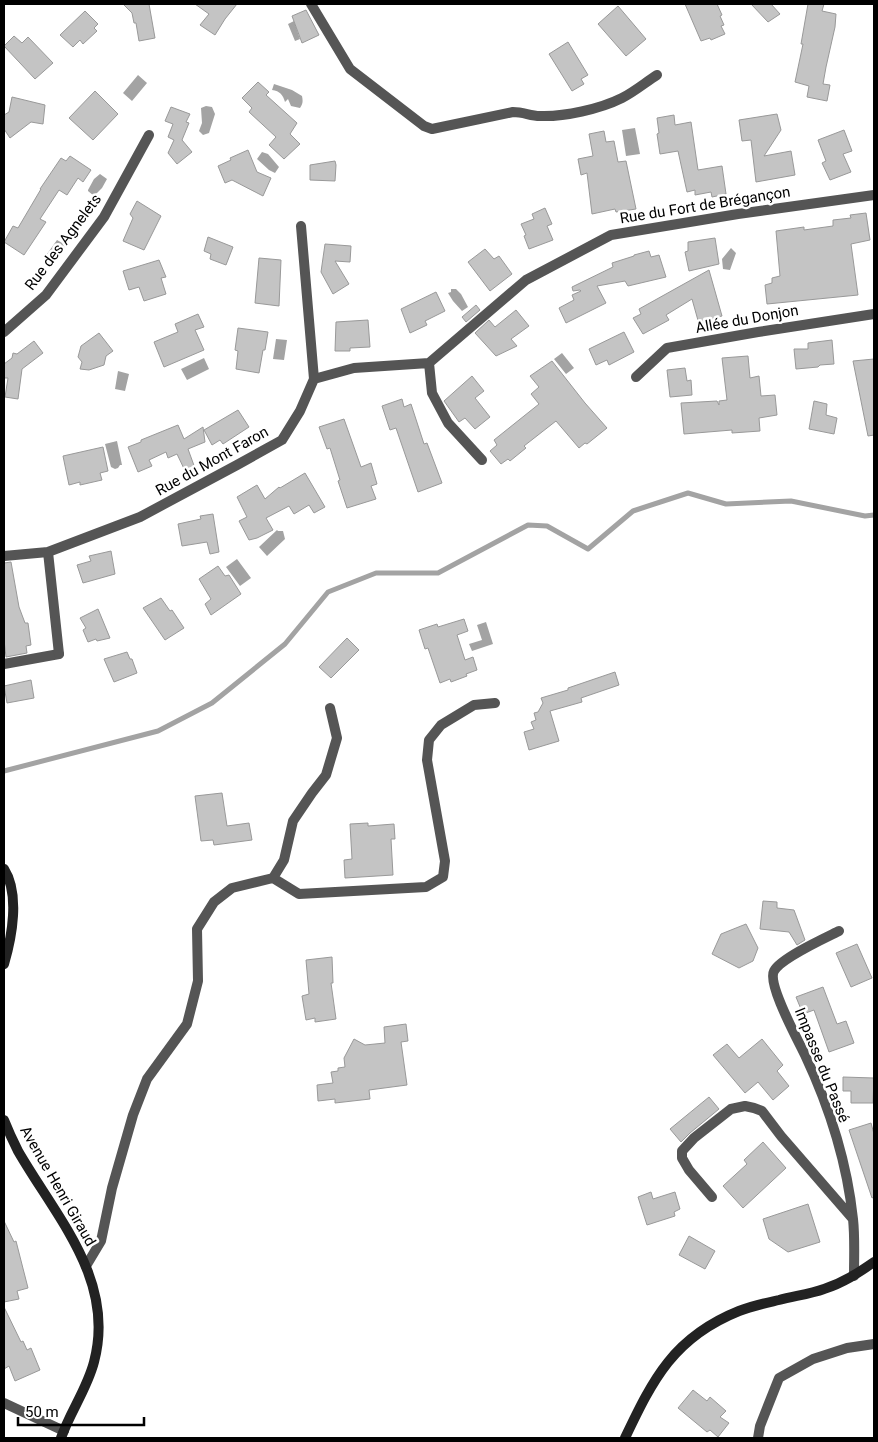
<svg xmlns="http://www.w3.org/2000/svg" width="878" height="1442" font-family="Roboto,sans-serif">
<style>
.water{fill:#a3a3a3}
.lines{fill:none;stroke-linecap:round;stroke-linejoin:round}
.stream{stroke:#a3a3a3;stroke-width:5}
.building{fill:#c4c4c4;stroke:#999}
.lane{stroke:#555;stroke-width:10}
.street{stroke:#555;stroke-width:10}
.secondary{stroke:#222;stroke-width:10}
.labels{text-anchor:middle;stroke-width:5;stroke-linejoin:round;paint-order:stroke}
.street-label{font-size:15px;fill:#000;stroke:#fff}
</style>
<rect width="100%" height="100%" fill="#fff"/>
<path class="water" d="M294,21l6,18 -5,2 -7,-17z
M138,75l9,8 -15,18 -9,-8z
M274,84l18,6 10,6c1,5 1,8 -2,12l-9,-2 -3,-7 -3,3c-2,-7 -5,-11 -13,-12z
M206,106l6,1 3,7 -6,19 -6,2 -4,-4 3,-8 -1,-15z
M635,128l5,26 -14,2 -4,-26z
M262,152l6,2 11,13 -4,6 -6,-3 -12,-11z
M100,174l7,5 -5,9 -8,8 -6,-5v-1l6,-11z
M57,240l9,5 -9,15 -10,-6z
M731,248l5,5 -6,17 -7,-1 -1,-10z
M451,289h5l5,5 7,13 -6,4 -9,-10 -5,-8 3,-1z
M276,339l11,1 -3,20 -11,-1z
M562,353l12,15 -8,6 -12,-15z
M204,358l5,11 -22,11 -6,-11z
M118,371l11,3 -4,17 -10,-2z
M117,441l5,24h-2l-2,3 -3,1 -4,-2 -6,-23z
M277,530l1,1h5l2,8 -18,17 -8,-9z
M237,559l14,19 -11,8 -14,-19z
M486,622l7,22 -21,7 -3,-7 13,-4 -5,-15z"/>
<g class="lines">
<path class="stream" d="M4,771l154,-40 54,-28 73,-59 43,-52 48,-19h62l90,-48 19,1 41,23 45,-38 55,-18 38,11 65,-3 74,15 9,-1"/>
</g>
<path class="building" d="M123,4h26l6,34 -16,3 -3,-18h-2l-2,-10z
M195,4h42l-12,15 -10,16 -15,-10 9,-11z
M685,4h32l5,11 -2,1 4,9 -3,1 4,8 -14,6 -1,-2 -9,3z
M751,4h20l9,10 -12,8z
M808,4h16l-2,7 14,3 -1,13 -9,40 -3,17 7,1 -3,16 -20,-4 2,-11 -14,-4 8,-38h-2z
M618,6l28,33 -20,17 -28,-32z
M306,10l13,25 -17,8 -10,-27z
M85,11l13,13 -4,4 3,3 -14,13 -3,-4 -7,7 -13,-12z
M14,36l8,7 6,-6 25,26 -18,16 -31,-33z
M568,42l20,33 -7,4 3,5 -12,7 -23,-37z
M258,82l11,10 -3,3 31,28 -7,11 10,10 -16,15 -15,-14 7,-8 -27,-25 3,-4 -10,-10z
M95,91l23,23 -25,26 -24,-22z
M12,97l33,8 -2,19 -12,-2 -21,16 -6,-9v-14l5,-3z
M171,107l19,7 -4,8 3,1 -7,17 10,12 -15,12 -9,-11 6,-13 -6,-3 5,-13 -8,-3z
M777,114l4,16 -17,26 27,-5 4,24 -39,7 -5,-42 -9,1 -3,-21z
M674,115l1,10 16,-3 7,48 24,-4 4,28 -14,3 -1,-5 -16,3v-5l-8,2 -9,-41 -18,3 -3,-20 2,-1 -2,-15z
M844,130l8,21 -9,3 8,18 -21,8 -8,-17 4,-2 -8,-21z
M604,131l2,11 8,-1 4,21 8,-1 10,48 -20,3 -1,-3 -23,5 -5,-41 -6,2 -3,-16 15,-3 -4,-22z
M248,150l9,22 14,6 -8,18 -31,-16 -7,3 -7,-17 13,-6 -1,-2z
M70,156l21,14 -8,12 -5,-4 -11,17 -8,-5 -19,29 6,3 -22,33 -20,-13 9,-16 5,2 23,-39h-1l21,-31 5,3z
M335,161l1,4 -1,16 -25,-1v-15z
M137,201l24,15 -17,34 -21,-9 10,-23 -3,-4z
M545,208l7,16 -5,2 6,14 -24,9 -5,-13 2,-1 -5,-11 13,-5 -2,-5z
M866,213l4,27 -19,4 7,51 -91,9 -2,-19 7,-2v-5l8,-2 -4,-45 28,-4v3l29,-4v-6l18,-2 -1,-3z
M208,237l25,10 -7,18 -16,-6 1,-5 -7,-3z
M715,238l4,26 -30,7 -4,-19 3,-1v-9z
M325,244l26,2 -1,16 -15,-1 14,23 -16,10 -12,-22z
M485,249l9,10 5,-3 13,18 -22,17 -22,-29z
M649,251l2,6 8,-2 7,22 -38,9 -3,-5 -28,5 9,17 -40,20 -7,-15 15,-8 -2,-5 9,-4 -1,-1 -7,1 -1,-4 41,-20 -1,-4 22,-7v-1z
M259,258l22,2 -2,46 -24,-3z
M159,260l7,17 -5,1 5,16 -22,7 -5,-14 -10,3 -6,-19z
M709,270l13,46 -9,2 1,4 -15,2 -7,-25 -26,16 3,5 -26,14 -10,-16 8,-4 -2,-5z
M436,292l9,19 -20,10 2,4 -17,8 -9,-24z
M476,305l4,5 -14,12 -4,-5z
M516,310l13,16 -18,13 6,7 -21,10 -21,-23 14,-13 6,7z
M198,314l6,13 -9,3 9,20 -40,17 -10,-25 24,-10 -3,-8z
M368,320l2,27 -20,1v3h-15l1,-29z
M238,328l30,4 -3,18h-2l-4,23 -23,-4 2,-18 -3,-1z
M624,332l10,20 -25,13 -2,-5 -11,5 -7,-16z
M99,333l14,18 -7,5 -2,9 -15,5 -9,-1 2,-7 -4,-5 3,-11z
M832,340l2,24 -14,1 -2,2 -22,2 -2,-20h14v-6z
M34,341l9,12 -21,16 -4,30 -13,-2 3,-19h-4v-14l8,-6 1,-5 4,1z
M748,356l2,22 9,-2 2,20 14,-1 2,20 -18,3 1,13 -28,2v-3l-48,4 -3,-31 36,-2 2,4v-4l8,-1 -5,-42z
M874,359v76l-6,1 -15,-75z
M552,361l33,42 22,25 -20,16 -2,-1 -6,5 -23,-27 -32,25 2,2 -16,13 -2,-2 -7,5 -11,-13 7,-6 -3,-5 45,-36 -8,-10 8,-7 -9,-11z
M685,368l2,13 4,-1 1,15 -22,2 -3,-27z
M472,376l12,15 -9,7 15,19 -15,12 -10,-11 -6,4 -15,-21z
M402,399l2,8 7,-3 13,40 3,-1 15,40 -24,9 -22,-64 -6,2 -8,-24z
M814,401l13,3 -1,11 11,3 -3,16 -25,-5z
M238,410l11,17 -26,17 -3,-4 -8,5 -8,-15z
M344,419l17,48 10,-4 6,21 -6,2 5,13 -29,9 -9,-27 2,-1 -10,-32 -3,1 -8,-22z
M178,425l6,14 19,-12 2,15 -17,7 8,22 -9,4 -10,-21 -9,4 -2,-6 -17,8 3,6 -14,6 -10,-25 13,-5v-2z
M103,447l5,24 -8,2 2,7 -22,5v-3l-11,3 -6,-29z
M305,473l20,34 -11,6 -5,-8 -15,9 -5,-8 -23,12 7,12 -16,8 -8,2 -10,-19 8,-4 -10,-20 20,-12 8,14 14,-12 1,1z
M213,514l6,38 -9,2 -3,-12 -25,4 -4,-22 23,-5 -1,-3z
M111,551l4,23 -32,9 -6,-18 14,-4 -2,-5z
M11,562l8,45 6,16h3l3,22 -5,1 1,7 -21,4 -2,-17v-77z
M218,566l7,10 4,-1 12,19 -30,21 -6,-11 6,-5 -12,-20z
M161,598l9,13 2,-1 12,18 -19,12 -22,-32z
M98,609l12,29 -13,3 -1,-2 -8,3 -5,-12 3,-2 -6,-10z
M464,619l4,12 -11,4 8,25 8,-3 4,13 -11,4 1,2 -16,6 -1,-3 -10,4 -12,-35 -3,1 -6,-19 18,-6 1,3z
M347,638l12,12 -28,28 -12,-11z
M127,652l3,7h2l5,14 -23,9 -10,-23z
M615,672l4,13 -38,13 1,4 -32,9 9,30 -30,9 -5,-18 10,-3 -3,-7 5,-2 -2,-7 4,-1 5,-9 -2,-5 27,-8v-2z
M31,680l3,18 -27,5 -3,-17z
M222,793l5,33 22,-3 3,17 -38,5 -1,-5 -12,1 -6,-45z
M368,823v3l26,-2 1,15h-4l2,36 -48,3 -1,-18 8,-1 -2,-35z
M763,901l14,1v6l17,2 11,30 -8,5 -8,-13 -29,-3z
M746,924l12,24 -5,13 -14,7 -27,-14 9,-20z
M857,944l15,34 -21,9 -15,-34z
M332,957l1,26h-2l5,36 -21,3v-4l-9,2 -4,-24 7,-2 -3,-34z
M823,987l14,37 9,-3 8,22 -25,9 -15,-42 -11,4 -7,-17z
M406,1024l2,17 -7,1 6,43 -38,5 1,9 -35,4v-4l-17,2 -1,-16 16,-2 -2,-11 7,-1v-3l7,-1 -1,-9 10,-19 11,6 20,-2 -1,-16z
M762,1039l21,26 -6,6 12,15 -16,14 -15,-18 -13,11 -32,-38 14,-11 12,14z
M843,1077l31,1 -1,25h-22v-12h-8z
M709,1097l10,12 -29,24 -9,9 -11,-13z
M871,1123l3,11v63l-2,1 -23,-68z
M763,1142l23,26 -43,40 -20,-22 24,-22 -3,-4z
M651,1192l2,7 22,-7 5,17 -6,3 1,4 -28,9 -9,-28z
M808,1204l12,38 -32,10 -19,-13 -6,-20z
M4,1221l10,21 2,-1 12,47 -11,3 2,8 -15,3z
M689,1236l26,15 -10,18 -26,-14z
M4,1307l17,35 2,-1 4,9 4,-2 9,22 -25,11 -6,-15 -5,3z
M693,1390l14,11 3,-4 16,14 -6,6 9,6 -11,14 -8,-7 -3,2 -29,-24z"/>
<g class="lines">
<path class="lane" d="M311,4l39,65 74,57 8,3 81,-17c11,0 17,4 27,4 24,1 60,-7 82,-18 12,-6 24,-16 35,-23
M4,664l55,-10
M758,1438l2,-12 19,-48 34,-19 34,-11 27,-4"/>
<path class="street" d="M4,332l42,-37 58,-78 45,-82
M429,363l3,30 16,30 34,37
M636,377l31,-29 91,-16 116,-18
M314,379l40,-11 75,-5 97,-83 85,-45 127,-21 136,-19
M48,552l11,102
M4,556l44,-4 92,-35 97,-52 45,-25 18,-29 14,-32 -13,-153
M273,878l11,-18 9,-39 19,-28 14,-18 11,-37 -7,-30
M839,931c-14,7 -58,27 -65,40 -7,13 24,69 31,84 24,51 42,107 48,164 2,18 1,38 1,57
M712,1197l-23,-27 -7,-12v-7l12,-13 37,-29 14,-3 9,2 8,3 19,25 72,83
M86,1266l15,-25 11,-53 21,-73 14,-36 40,-55 11,-43 -1,-52 17,-27 18,-14 41,-10 26,16 127,-7 17,-10 2,-16 -18,-101 2,-20 12,-15 33,-20 21,-2
M4,1403l60,28"/>
<path class="secondary" d="M4,869c16,25 8,68 0,95
M4,1120c4,10 9,21 14,31 38,66 98,129 76,211 -7,27 -24,50 -33,76
M625,1438c28,-59 49,-101 114,-127 12,-5 27,-8 40,-11 15,-4 31,-6 45,-11 19,-6 34,-16 50,-27"/>
</g>
<g class="labels">
<g class="street-label">
<text transform="translate(705 205) rotate(-9)" y="5">Rue du Fort de Brégançon</text>
<text transform="translate(63 242) rotate(-53)" y="5">Rue des Agnelets</text>
<text transform="translate(747 319) rotate(-10)" y="5">Allée du Donjon</text>
<text transform="translate(212 461) rotate(-29)" y="5">Rue du Mont Faron</text>
<text transform="translate(822 1065) rotate(68)" y="5">Impasse du Passé</text>
<text transform="translate(58 1186) rotate(60)" y="5">Avenue Henri Giraud</text>
</g>
</g>
<rect width="878" height="1442" fill="none" stroke="#000000" stroke-width="10"/>
<path d="M18 1417v8h126v-8" fill="none" stroke="#000000" stroke-width="2.5"/>
<text x="25" y="1417" font-size="15" fill="#000000" stroke="#ffffff" stroke-width="4" paint-order="stroke">50 m</text>
</svg>
